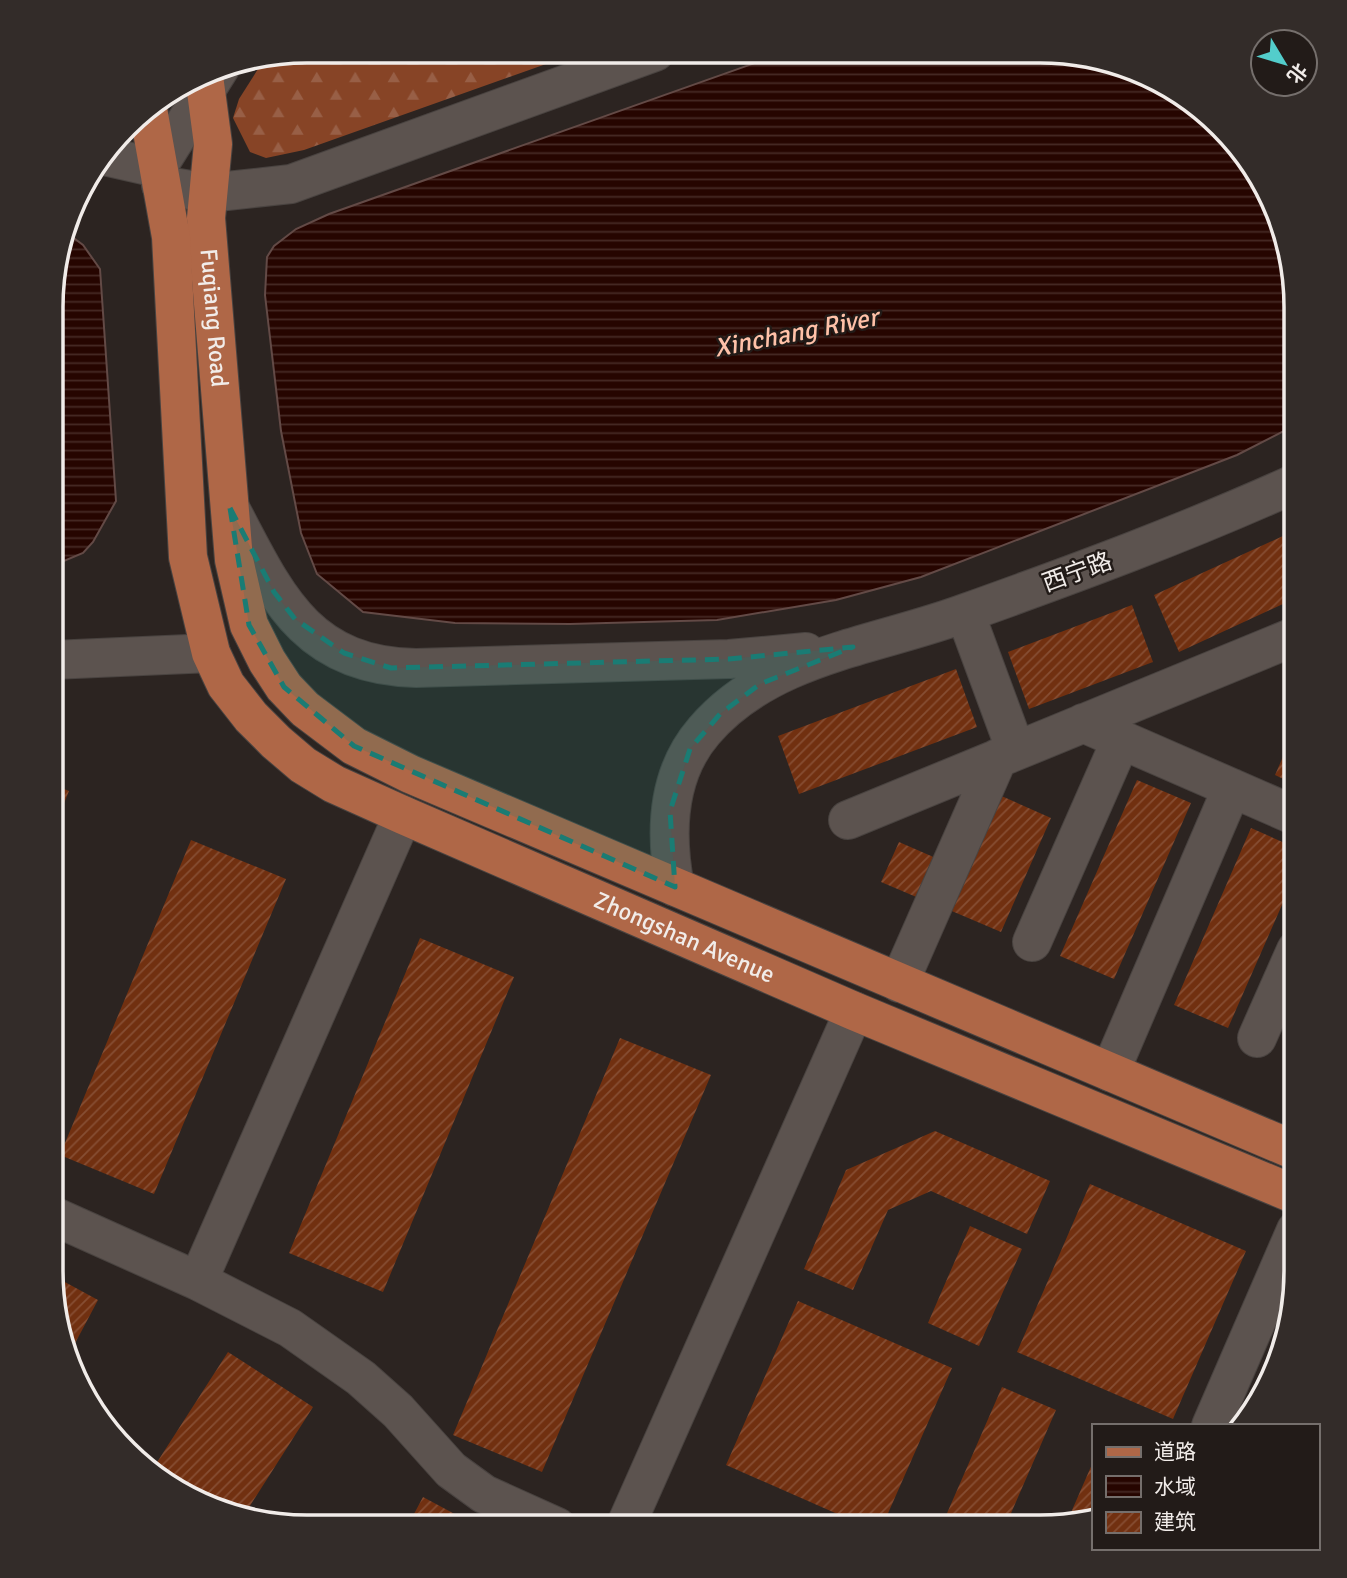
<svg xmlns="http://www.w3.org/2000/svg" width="1347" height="1578" font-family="Signika,'Noto Sans SC',sans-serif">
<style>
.forest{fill:url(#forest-firs)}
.water{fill:url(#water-rules);stroke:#634a46;stroke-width:2}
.building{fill:url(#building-hatch)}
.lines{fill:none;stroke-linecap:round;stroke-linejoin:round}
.minor-casing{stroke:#494340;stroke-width:40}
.major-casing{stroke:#494340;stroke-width:40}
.minor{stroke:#5c534f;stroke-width:38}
.major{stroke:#af6747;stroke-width:38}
.marked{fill:#1a7c74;fill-opacity:0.2;stroke:#1a7c74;stroke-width:5;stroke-dasharray:14 9;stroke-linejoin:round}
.labels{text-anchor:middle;stroke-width:5;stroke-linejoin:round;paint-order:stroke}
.street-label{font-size:24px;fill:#f1ece9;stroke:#221b18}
.water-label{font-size:26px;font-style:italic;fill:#ffc1a8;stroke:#221b18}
.rim{fill:none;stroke:#f1ece9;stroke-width:3.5}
</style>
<defs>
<pattern id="forest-firs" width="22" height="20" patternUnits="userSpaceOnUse" patternTransform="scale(1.75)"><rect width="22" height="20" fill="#874426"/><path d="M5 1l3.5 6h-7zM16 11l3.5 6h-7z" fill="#985f46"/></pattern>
<pattern id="water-rules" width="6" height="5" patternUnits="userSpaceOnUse" patternTransform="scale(1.75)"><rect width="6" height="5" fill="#260500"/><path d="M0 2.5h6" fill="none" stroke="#462a25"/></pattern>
<pattern id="building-hatch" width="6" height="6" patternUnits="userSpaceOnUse" patternTransform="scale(1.75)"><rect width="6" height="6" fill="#713010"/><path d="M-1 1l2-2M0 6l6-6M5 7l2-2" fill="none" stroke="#864e33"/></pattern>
</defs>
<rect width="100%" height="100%" fill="#2c2421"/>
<path class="forest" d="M307,51l273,1 -276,98 -38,8 -16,-6 -17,-34 6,-19 26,-41z"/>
<path class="water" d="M786,52l288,1 108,41 80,85 34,128v118l-59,30 -316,122 -85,23 -119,20 -147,4 -115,-1 -92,-11 -46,-38 -16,-41 -20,-102 -16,-136 2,-38 7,-11 22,-17 33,-15z
M67,233l16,12 17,24 16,232 -23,41 -10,11 -31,13 1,-293z"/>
<path class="building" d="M1296,530v68l-117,54 -25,-57z
M1132,605l21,57 -124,47 -21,-57z
M956,669l21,58 -178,67 -21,-58z
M1296,727v58l-21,-10z
M1137,780l54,23 -77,176 -54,-23z
M52,784l17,7 -17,42z
M997,794l54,24 -50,114 -54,-23z
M1251,828l45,20v25l-68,155 -54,-23z
M191,840l95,39 -132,315 -94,-39z
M899,842l39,17 -17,40 -40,-17z
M420,938l94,39 -131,315 -94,-39z
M1296,1037v21l-8,-4z
M620,1038l91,37 -169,397 -89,-37z
M935,1131l115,50 -23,53 -96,-43 -43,19 -35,80 -49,-21 42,-99z
M1090,1184l156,67 -73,168 -156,-67z
M970,1226l52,23 -43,97 -51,-23z
M52,1275l46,25 -26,49 -9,-34z
M798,1301l154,67 -70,159h-15l-141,-62z
M228,1352l85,55 -67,105 -81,-28 -13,-14z
M1002,1387l54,23 -51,117h-64z
M1093,1462v53l-27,9z
M423,1497l56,30h-72z"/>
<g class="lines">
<defs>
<path id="minor" d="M104,156l53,12 64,-102
M161,185l47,8 83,-9 364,-132
M230,508c45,85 74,158 186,160l313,-9 77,-7
M965,613l51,138
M52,660l159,-7
M1083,723l213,93
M848,820l448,-184
M675,887c-10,-53 -9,-112 29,-156 65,-76 172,-85 261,-118 112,-40 223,-81 331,-130
M1032,942l89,-202
M899,983l99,-225
M1257,1038l39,-88
M1110,1072l122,-284
M51,1215l147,66 92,47 71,50 37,33 53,59 33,24 73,33
M198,1281l205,-466
M1211,1426l85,-196
M625,1527l229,-516"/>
<g id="major">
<path id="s1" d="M204,76l9,68 -7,74 28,342 15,65 18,36 17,26 21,22 49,37 56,28 886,377"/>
<path id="s2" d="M148,109l23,128 17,320 23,96 15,32 25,32 25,25 27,23 31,19 69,31 451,196 442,184"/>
</g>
</defs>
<use href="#minor" class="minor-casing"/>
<use href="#major" class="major-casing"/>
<use href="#minor" class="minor"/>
<use href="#major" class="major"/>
</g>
<path class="marked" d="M230,508l44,84 21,27 49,34 47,15 338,-9 124,-12 -93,37 -40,30 -30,35 -20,62 5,76 -321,-141 -70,-59 -35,-62z"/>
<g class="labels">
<g class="street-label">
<text dy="8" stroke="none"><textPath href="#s1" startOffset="243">Fuqiang Road</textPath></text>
<text transform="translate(1077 572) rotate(-20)" y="8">西宁路</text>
<text dy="8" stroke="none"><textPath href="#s2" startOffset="1115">Zhongshan Avenue</textPath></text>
</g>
<g class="water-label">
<text transform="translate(796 332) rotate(-11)" y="9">Xinchang River</text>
</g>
</g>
<path d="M0 0H1347V1578H0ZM307 63H1040A244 244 0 0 1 1284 307V1271A244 244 0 0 1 1040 1515H307A244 244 0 0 1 63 1271V307A244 244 0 0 1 307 63Z" fill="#332c29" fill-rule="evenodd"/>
<path class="rim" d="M307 63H1040A244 244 0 0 1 1284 307V1271A244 244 0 0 1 1040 1515H307A244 244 0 0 1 63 1271V307A244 244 0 0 1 307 63Z"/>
<rect x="1092" y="1424" width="228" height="126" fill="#221b18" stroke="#756f6c" stroke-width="2"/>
<rect x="1106" y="1447" width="35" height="10" fill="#af6747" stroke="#756f6c" stroke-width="2"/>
<text x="1154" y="1459" font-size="21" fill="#f1ece9">道路</text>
<rect x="1106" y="1476" width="35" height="21" fill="url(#water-rules)" stroke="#756f6c" stroke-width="2"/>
<text x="1154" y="1494" font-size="21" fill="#f1ece9">水域</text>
<rect x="1106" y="1512" width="35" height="21" fill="url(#building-hatch)" stroke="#756f6c" stroke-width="2"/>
<text x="1154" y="1529" font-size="21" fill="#f1ece9">建筑</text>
<g transform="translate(1284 63) rotate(128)"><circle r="33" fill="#221b18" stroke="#756f6c" stroke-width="2"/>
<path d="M0-5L12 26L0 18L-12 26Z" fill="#53cdcb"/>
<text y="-10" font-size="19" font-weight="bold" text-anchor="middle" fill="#f1ece9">北</text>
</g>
</svg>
